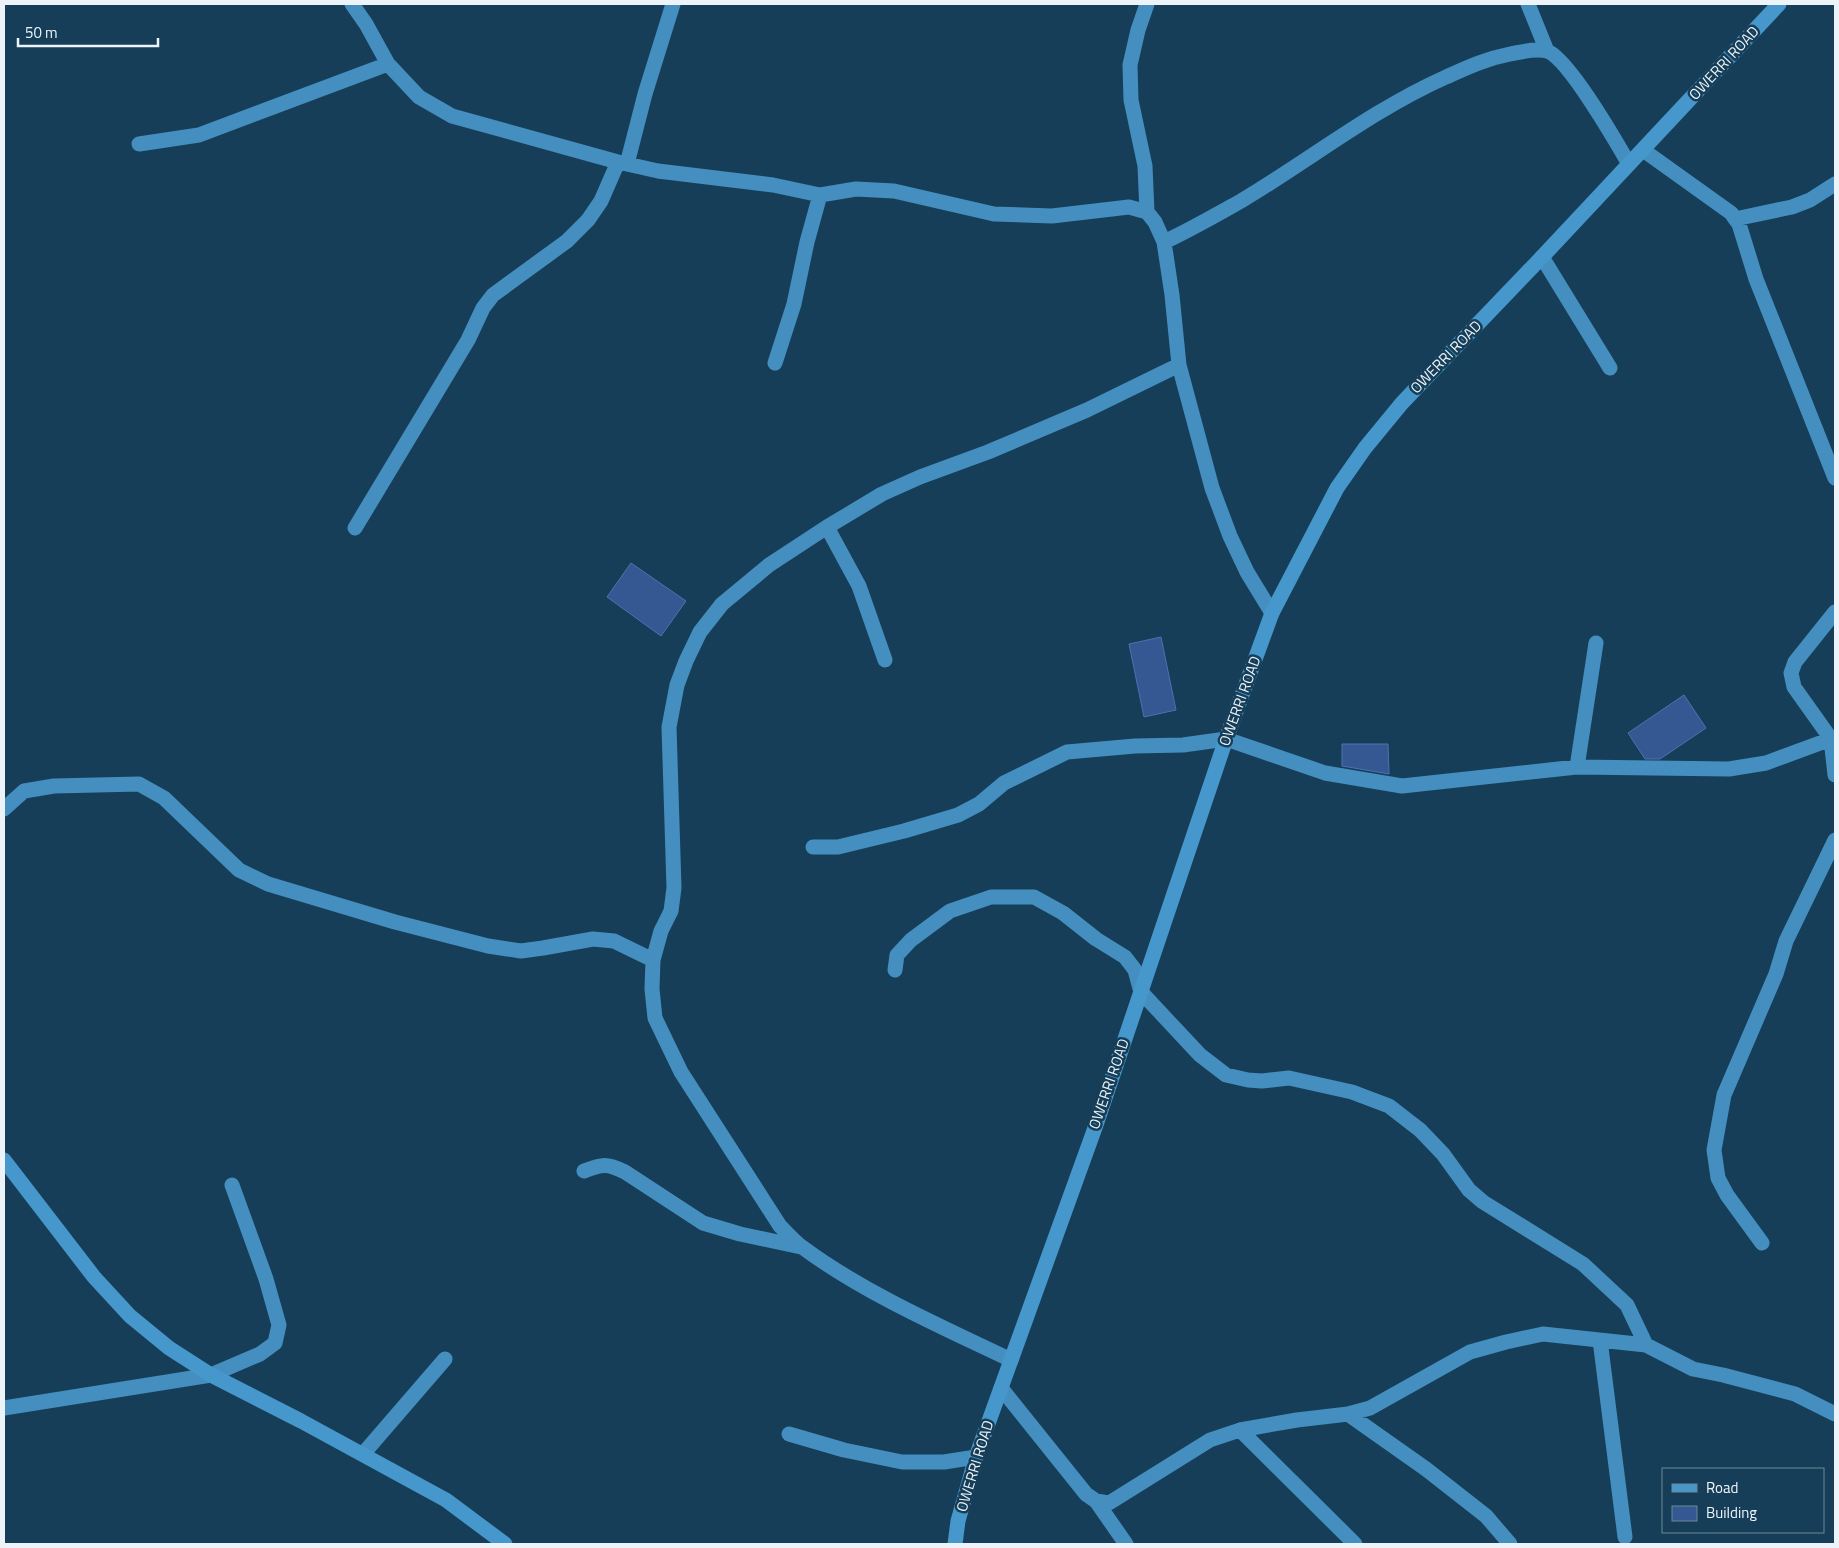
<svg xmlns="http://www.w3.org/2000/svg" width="1839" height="1548" font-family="'Titillium Web',sans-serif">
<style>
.building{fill:#355893;stroke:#4e72b0}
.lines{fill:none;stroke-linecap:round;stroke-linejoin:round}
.street{stroke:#448fc0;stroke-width:15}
.secondary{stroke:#4697cb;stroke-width:15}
.labels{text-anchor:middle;stroke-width:5;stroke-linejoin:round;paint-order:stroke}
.street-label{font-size:15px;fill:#edf4f9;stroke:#163e58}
</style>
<rect width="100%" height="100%" fill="#163e58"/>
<path class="building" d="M631,563l55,38 -25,35 -54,-39z
M1161,637l15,73 -32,7 -15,-73z
M1684,695l22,33 -46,31h-15l-17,-26z
M1342,744h46l1,30 -47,-8z"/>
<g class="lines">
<path class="street" d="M352,4l14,20 22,40 31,33 33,19 166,46 40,9 115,14 47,10 36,-6 38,2 100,23 58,2 77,-9 18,5 8,10 9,20
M1528,4l19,47
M139,144l60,-9 189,-71
M1643,150l88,63 8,11 17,55 79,199
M627,164l18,-70 28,-90
M1147,212l-2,-46 -14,-66 -1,-35 8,-35 9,-26
M1735,219l57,-12 18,-7 25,-16
M1542,257l68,111
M775,363l19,-59 13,-62 13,-47
M827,527l32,59 26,74
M355,528l113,-188 15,-32 10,-13 74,-54 21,-21 13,-19 17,-39
M1835,612l-40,50 -4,11 3,14 37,52 4,36
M1272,613l-25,-41 -17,-36 -18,-48 -33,-123 -7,-70 -8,-53c26,-12 52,-27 77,-41 69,-41 131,-91 205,-124 22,-10 39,-18 64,-23 11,-2 26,-6 37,-3 21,7 70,92 82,113
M1577,767l19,-124
M4,809l20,-18 30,-5 85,-2 25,14 75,72 29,14 127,38 93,24 33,5 22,-3 50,-9 21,2 39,19
M813,847h25l66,-16 54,-16 21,-11 25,-21 63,-31 68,-6 48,-1 43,-6 99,34 77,13 175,-19 152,2 37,-6 65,-24 4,1
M895,970l2,-15 14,-15 39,-29 41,-14h43l29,16 33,26 29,18 10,13 6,22 59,63 26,20 22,5 14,1 27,-3 63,14 37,14 31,24 23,24 26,36 14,12 100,62 44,41 19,40
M584,1171c18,-7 23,-8 41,1l78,51 37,11 61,13
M1762,1243l-35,-48 -9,-17 -4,-28 10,-55 52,-121 10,-33 49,-101
M1600,1340l25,197
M1011,1360c-69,-33 -147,-67 -209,-113 -8,-6 -15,-14 -22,-21l-99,-154 -26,-54 -3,-29 1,-29 8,-29 10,-20 3,-23 -5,-161 8,-42 9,-24 14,-29 22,-28 47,-39 58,-38 55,-33 38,-17 68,-25 99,-42 92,-45
M1001,1388l85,106 10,7 13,2 101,-63 30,-10 57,-10 51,-6 22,-6 100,-56 36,-10 37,-8 103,11 47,24 30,6 72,19 40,20
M4,1408l207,-33 49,-21 15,-11 4,-18 -13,-46 -34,-94
M1348,1414l78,55 60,47 24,28
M1240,1430l115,114
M789,1434l55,16 58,12h42l32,-5
M363,1454l82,-95
M1096,1501l30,43"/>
<path class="secondary" d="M4,1160l90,117 36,39 39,32 42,27 90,46 145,79 59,44
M955,1544l3,-23 18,-64 120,-332 130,-386 46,-126 65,-125 28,-40 37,-45 140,-146 237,-253"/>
</g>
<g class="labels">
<g class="street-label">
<text transform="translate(1724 63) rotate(-47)" y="5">OWERRI ROAD</text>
<text transform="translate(1446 357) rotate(-46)" y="5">OWERRI ROAD</text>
<text transform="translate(1240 701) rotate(-70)" y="5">OWERRI ROAD</text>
<text transform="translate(1109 1084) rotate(-71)" y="5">OWERRI ROAD</text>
<text transform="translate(975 1466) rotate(-73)" y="5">OWERRI ROAD</text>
</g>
</g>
<rect width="1839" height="1548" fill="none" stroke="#edf4f9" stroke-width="10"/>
<rect x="1662" y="1468" width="162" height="65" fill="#163e58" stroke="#6c8798"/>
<rect x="1672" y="1484" width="25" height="8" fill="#4697cb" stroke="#6c8798"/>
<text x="1706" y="1493" font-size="15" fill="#edf4f9">Road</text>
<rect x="1672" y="1506" width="25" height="15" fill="#355893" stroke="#6c8798"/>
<text x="1706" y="1518" font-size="15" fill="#edf4f9">Building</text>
<path d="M18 38v8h140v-8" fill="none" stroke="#edf4f9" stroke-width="2.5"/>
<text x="25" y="38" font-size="15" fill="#edf4f9" stroke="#163e58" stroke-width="4" paint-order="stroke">50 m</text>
</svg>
